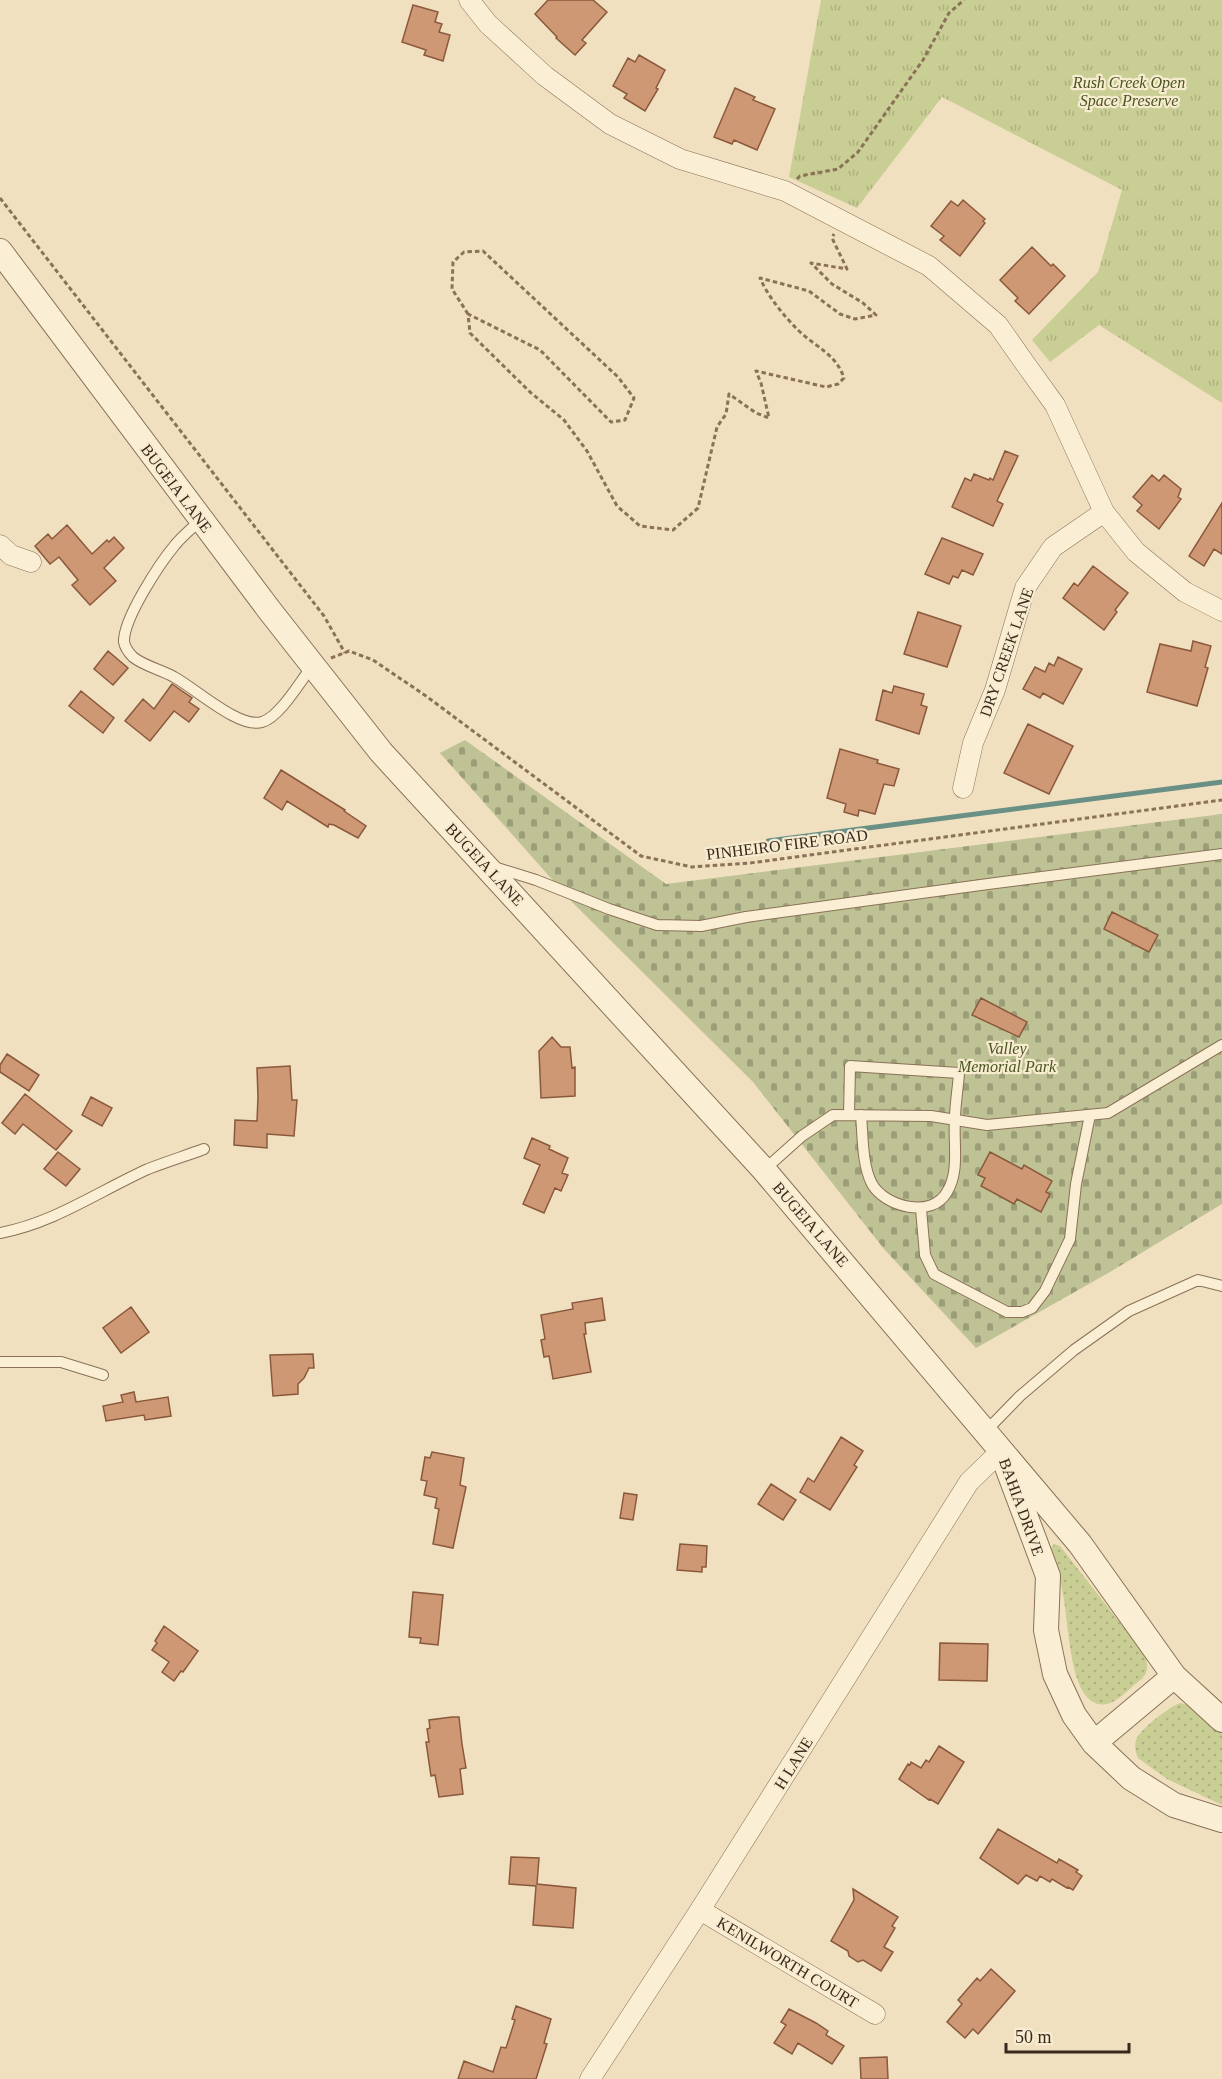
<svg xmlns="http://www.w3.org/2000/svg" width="1222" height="2079" font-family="Georgia,serif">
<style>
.grass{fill:url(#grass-dots)}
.cemetery{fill:url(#cemetery-stones)}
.park{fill:url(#park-tufts)}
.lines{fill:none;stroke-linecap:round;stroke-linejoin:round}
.stream{stroke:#6a9085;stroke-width:5}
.building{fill:#cf9875;stroke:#8a593c;stroke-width:1.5}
.service-casing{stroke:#8a7157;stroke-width:12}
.minor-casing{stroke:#8a7157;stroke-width:21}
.tertiary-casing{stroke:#8a7157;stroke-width:26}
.path{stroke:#8a7157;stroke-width:3;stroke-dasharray:4.5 3;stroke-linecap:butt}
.service{stroke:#faeed4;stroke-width:10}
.minor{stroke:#faeed4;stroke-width:20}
.tertiary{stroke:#faeed4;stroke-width:24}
.labels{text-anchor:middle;stroke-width:4.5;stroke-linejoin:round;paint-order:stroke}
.park-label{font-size:16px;font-style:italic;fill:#4a5622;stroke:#f7ebd0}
.street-label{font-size:16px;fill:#39291c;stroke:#f7ebd0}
</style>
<defs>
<pattern id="grass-dots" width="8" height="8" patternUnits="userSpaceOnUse" patternTransform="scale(1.5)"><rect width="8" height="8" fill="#c9ce94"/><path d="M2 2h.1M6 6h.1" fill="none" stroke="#adb17f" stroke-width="1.8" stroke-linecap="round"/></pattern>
<pattern id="cemetery-stones" width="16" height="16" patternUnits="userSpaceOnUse" patternTransform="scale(1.5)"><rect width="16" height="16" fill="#bec294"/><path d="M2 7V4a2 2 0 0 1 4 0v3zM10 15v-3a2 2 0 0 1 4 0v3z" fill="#9b9e78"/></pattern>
<pattern id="park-tufts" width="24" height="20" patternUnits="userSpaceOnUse" patternTransform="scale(1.5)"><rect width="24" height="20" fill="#c9ce94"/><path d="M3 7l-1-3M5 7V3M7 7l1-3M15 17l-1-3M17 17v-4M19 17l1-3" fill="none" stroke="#adb17f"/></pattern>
</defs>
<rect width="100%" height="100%" fill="#f0e0c0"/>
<path class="grass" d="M1054,1544l6,2 82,105c3,5 6,11 5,18 -1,8 -8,12 -14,17 -13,12 -30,29 -47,10 -17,-20 -18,-80 -24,-107 -2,-14 -7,-27 -11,-41z
M1180,1703l8,2 34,26v74l-55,-26 -29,-21c-3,-7 -4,-13 -1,-20 5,-10 32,-31 43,-35z"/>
<path class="cemetery" d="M465,740l201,144 556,-70v390l-112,68 -134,76 -92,-99 -131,-167 -180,-179 -133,-150z"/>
<path class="park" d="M821,0h401v403l-123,-78 -49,37 -18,-22 66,-68 24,-82 -180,-93 -85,111 -68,-31z"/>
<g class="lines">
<path class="stream" d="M768,841l454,-59"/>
</g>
<path class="building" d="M548,0h45l14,12 -25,28 4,3 -11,12 -19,-17 1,-1 -22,-23z
M413,5l25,7 -3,10 7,2 -3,8 11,3 -7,26 -19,-6 2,-5 -24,-8z
M639,55l26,15 -9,18 2,1 -13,22 -21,-13 3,-4 -14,-8 15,-28 7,4z
M735,88l20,9 -2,3 22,9 -18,41 -23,-10 -2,4 -18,-7z
M963,200l22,19 -2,2 2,2 -25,33 -20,-16 4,-4 -13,-10 20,-25 7,5z
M1032,247l19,19 2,-2 12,12 -36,38 -14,-13 3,-3 -18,-18z
M1005,451l13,5 -21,45 6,3 -10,22 -41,-19 13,-29 6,3 3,-7 15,6 1,-2 3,2z
M1152,475l7,6 5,-6 17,14 -3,8 3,2 -22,30 -22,-18 5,-6 -9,-8z
M1222,503v51l-8,-5 -10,17 -15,-10z
M67,525l25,29 15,-14 2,2 5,-5 10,11 -20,20 12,13 -26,24 -18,-20 6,-5 -19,-23 -9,7 -15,-18 13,-12 4,5z
M942,538l41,16 -10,21 -11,-5 -4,8 -5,-2 -4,8 -24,-10z
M1093,566l35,27 -13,17 2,2 -13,18 -41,-32 11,-15 4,3z
M918,612l43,14 -14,41 -43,-13z
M1193,641l18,5 -6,21 3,1 -11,38 -50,-14 13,-48 31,7z
M108,651l20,17 -15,17 -19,-16z
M1058,657l24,12 -19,35 -20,-11 -3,5 -17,-9 12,-22 10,5 4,-9 5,3z
M172,684l20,14 -3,4 10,7 -10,13 -15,-11 -24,30 -25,-20 18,-22 11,10z
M894,686l30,8 -3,11 6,2 -8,27 -43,-14 7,-30 9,3z
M81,691l33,27 -11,15 -34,-27z
M1028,724l45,22 -24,48 -45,-21z
M840,749l38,11 -1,3 22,6 -5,17 -10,-2 -9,30 -16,-4 -1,6 -14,-4 2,-8 -19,-6z
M281,770l64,40 -1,1 22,15 -8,12 -24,-13 -5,-1 -1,3 -41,-26 -5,9 -18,-12z
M1112,912l46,23 -9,17 -45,-23z
M981,998l46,24 -8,15 -47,-22z
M552,1037l9,10h9l2,21 3,-1v29l-34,2 -2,-47z
M7,1054l32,21 -10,16 -29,-19v-7z
M290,1066l2,34h5l-3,36 -27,-2v14l-33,-3 1,-25 22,1 1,-24 -1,-29z
M25,1094l47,37 -16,19 -33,-26 -8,10 -13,-11z
M91,1097l21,11 -10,18 -20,-11z
M532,1138l18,8 -1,3 19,9 -6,15 6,2 -7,16 -6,-3 -11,25 -21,-9 17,-39 -16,-7z
M58,1152l22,17 -14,17 -22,-17z
M990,1152l32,17 2,-4 28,16 -6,11 4,2 -9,18 -24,-13 -3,5 -33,-18 4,-8 -7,-3z
M602,1298l3,22 -20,3 1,11h-2l7,38 -38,7 -4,-23 -5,1 -3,-17 4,-1 -4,-24 32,-6 -1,-6z
M131,1307l18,25 -28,21 -18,-25z
M313,1354l1,14h-5l-5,10 -6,6v10l-25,2 -3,-41z
M134,1392l2,10 32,-5 3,19 -26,4 -1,-5 -38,6 -3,-15 20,-4 -2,-7z
M841,1437l22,14 -9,14 3,2 -27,43 -30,-18 8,-14 6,4z
M432,1452l32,6 -4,27 6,2 -13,61 -20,-4 6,-35 -4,-1 2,-10 -13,-3 3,-14 -6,-1 4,-23 5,1z
M771,1484l25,16 -13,20 -25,-16z
M624,1493l13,2 -4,25 -13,-2z
M680,1544l27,2 -1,21h-4v5l-25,-2z
M413,1592l30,3 -5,50 -18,-2 1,-5 -12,-1z
M164,1626l34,25 -15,21 -2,-1 -7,10 -12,-9 7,-10 -17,-12 5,-7 -2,-2z
M940,1643l48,1 -1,37 -48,-1z
M452,1717h7l3,27 4,24 -6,1 3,25 -24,3 -4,-22 -4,1 -5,-34h3l-2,-13 3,-1 -1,-8z
M939,1746l25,16 -26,42 -8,-5 -1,1 -30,-21 9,-15 2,1 1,-3 10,6 5,-8 3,2z
M998,1829l59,34 2,-4 19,11 -2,2 6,4 -9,14 -5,-3 -1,1 -15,-9 -2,3 -10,-6 -3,5 -11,-6 -8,9 -38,-26z
M511,1857l28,1 -2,26 39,4 -3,40 -40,-3 3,-39 -27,-2z
M853,1889l45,28 -6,9 3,2 -11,19 9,5 -12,19 -18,-11 -5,2 -9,-6 -1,-5 -17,-10 23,-41z
M991,1969l24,22 -37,43 -5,-5 -8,9 -18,-16 15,-18 -4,-4 19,-22 3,3z
M516,2006l35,13 -7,24 3,1 -11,35h-78l6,-18 29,11 8,-25 5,1 9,-28 -3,-1z
M789,2009l27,14 12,8 -2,4 18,11 -12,18 -34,-21 -6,11 -18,-11 12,-18 -5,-3z
M887,2057l1,22h-27l-1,-21z"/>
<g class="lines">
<defs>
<path id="service" d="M201,520c-9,8 -19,16 -26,25 -15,18 -52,74 -51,97 1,5 5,11 9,15 11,9 29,13 41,20 21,11 65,52 88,45 18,-5 39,-42 51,-57
M494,867l42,13 73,29 48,16 44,1 45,-9 242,-33 234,-30
M849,1115l1,-49 109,7c-1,16 -4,31 -4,46 -2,24 5,52 -8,73 -15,27 -62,15 -75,-8 -10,-19 -9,-47 -11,-69
M764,1170l38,-34 31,-21 98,1 56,9 121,-12 114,-68
M921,1209l4,46 9,19 73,38h15l10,-4 13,-17 25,-52 6,-55 14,-69
M0,1233c54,-10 99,-42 148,-64 18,-7 37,-13 56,-20
M0,1362h61l42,13
M985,1432l35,-36 54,-46 55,-39 69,-31 24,6"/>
<path id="minor" d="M469,0l19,24 57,52 65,48 70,35 105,32 144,75 69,59 26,37 31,43 49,107 32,40 49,40 37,19
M0,545l11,10 20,7
M963,788l10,-45 22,-53 30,-102 28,-41 51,-35
M700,1910l175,104
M590,2079l110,-169 269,-428 32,-31"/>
<path id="tertiary" d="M0,251l270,360 111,141 383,418 316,374 94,132 48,44
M1007,1467l41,109 -2,54 9,44 19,41 20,28 37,35 43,27 48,15
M1094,1743l80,-67"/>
</defs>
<use href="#service" class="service-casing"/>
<use href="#minor" class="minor-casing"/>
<use href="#tertiary" class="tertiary-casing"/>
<path class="path" d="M797,179l3,-3 38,-7 20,-17 65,-92 26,-47 15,-13
M0,198l324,418 21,37
M468,314l-16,-25 1,-27 11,-10 19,-1 135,126 16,21 -9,22 -14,2 -71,-72 -72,-36 2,19 60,59 34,28 23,31 30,55 23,20 33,4 25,-22 19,-81 9,-13 3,-20 27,19 13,5 -8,-35 -5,-12 70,16 12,-3 6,-6c-8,-24 -27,-30 -45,-47 -15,-15 -30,-33 -39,-53l49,13 31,23 15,5 21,-4 -13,-12 -31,-19 -21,-21 36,6 -15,-31 2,-4
M331,658l18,-7 24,9 53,36 215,160 51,11 58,-4 472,-63"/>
<use href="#service" class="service"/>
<use href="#minor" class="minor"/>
<use href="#tertiary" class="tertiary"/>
</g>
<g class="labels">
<g class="park-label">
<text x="1129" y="88">Rush Creek Open<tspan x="1129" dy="18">Space Preserve</tspan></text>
<text x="1007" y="1054">Valley<tspan x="1007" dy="18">Memorial Park</tspan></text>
</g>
<g class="street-label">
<text transform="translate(177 488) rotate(53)" y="6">BUGEIA LANE</text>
<text transform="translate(1006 652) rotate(-71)" y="6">DRY CREEK LANE</text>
<text transform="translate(787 844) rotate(-7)" y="6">PINHEIRO FIRE ROAD</text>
<text transform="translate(485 864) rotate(47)" y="6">BUGEIA LANE</text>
<text transform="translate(811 1224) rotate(49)" y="6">BUGEIA LANE</text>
<text transform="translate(1022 1507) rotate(70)" y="6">BAHIA DRIVE</text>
<text transform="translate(793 1763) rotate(-58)" y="6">H LANE</text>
<text transform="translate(788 1962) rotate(31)" y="6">KENILWORTH COURT</text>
</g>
</g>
<path d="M1006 2043v9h123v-9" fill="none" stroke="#39291c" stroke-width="3"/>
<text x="1015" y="2043" font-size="18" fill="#39291c" stroke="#f7ebd0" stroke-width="4.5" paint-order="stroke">50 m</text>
</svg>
